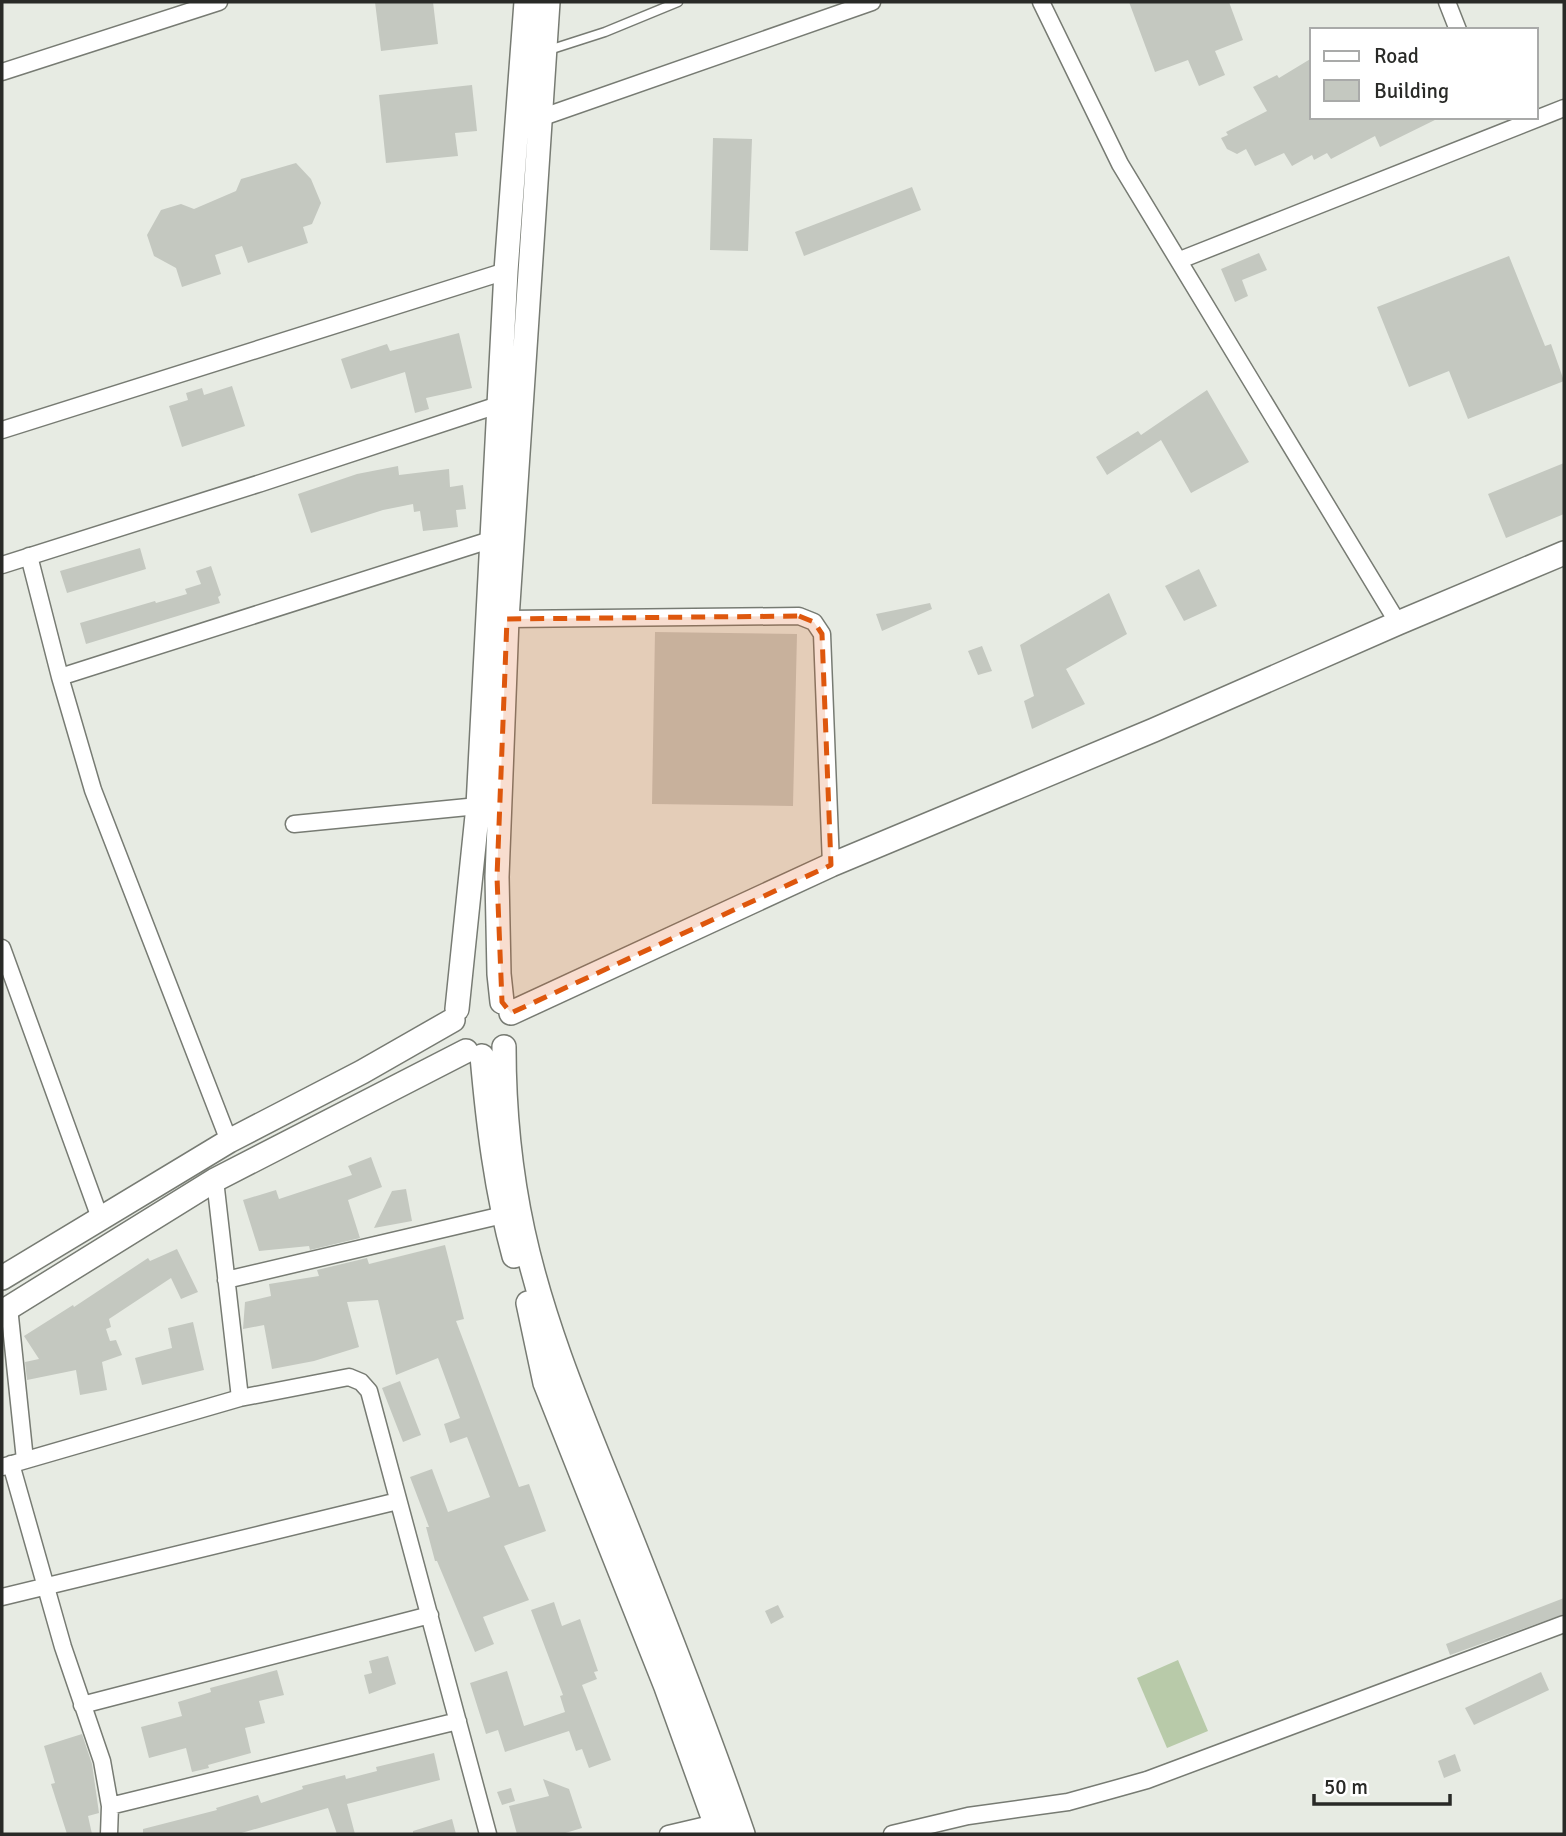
<svg xmlns="http://www.w3.org/2000/svg" width="1566" height="1836" font-family="Signika,sans-serif">
<style>
.pitch{fill:#b8caa9}
.building{fill:#c4c8c0}
.lines{fill:none;stroke-linecap:round;stroke-linejoin:round}
.lane-casing{stroke:#777b73;stroke-width:11}
.street-casing{stroke:#777b73;stroke-width:19}
.secondary-casing{stroke:#777b73;stroke-width:26}
.lane{stroke:#fff;stroke-width:8}
.street{stroke:#fff;stroke-width:16}
.secondary{stroke:#fff;stroke-width:23}
.marked{fill:#de570d;fill-opacity:0.2;stroke:#de570d;stroke-width:5;stroke-dasharray:14 9;stroke-linejoin:round}
</style>
<rect width="100%" height="100%" fill="#e7ebe3"/>
<path class="pitch" d="M1178,1660l30,71 -41,17 -30,-70z"/>
<path class="building" d="M375,2h58l5,42 -57,7z
M1129,2h100l14,38 -28,11 10,24 -26,11 -11,-26 -33,12z
M1312,58v59h129l-61,30 -5,-11 -44,23 -4,-6 -13,7 -2,-5 -20,11 -8,-13 -29,13 -9,-17 -9,5 -10,-5 -6,-11 7,-3 -2,-3 41,-21 -14,-24 24,-12 2,3z
M472,85l5,46 -22,2 3,23 -72,7 -7,-68z
M713,138l39,1 -4,112 -38,-1z
M296,163l15,16 10,24 -9,21 -9,3 5,16 -60,20 -6,-17 -27,9 6,19 -39,13 -6,-19 -22,-12 -7,-21 14,-25 20,-6 13,5 42,-18 5,-12z
M912,187l9,23 -117,46 -9,-24z
M1259,253l8,17 -25,10 6,16 -13,6 -14,-33z
M1509,256l36,90 6,-2 13,37 -96,38 -19,-48 -40,16 -32,-80z
M459,333l13,55 -46,10 3,11 -14,4 -10,-41 -54,17 -10,-30 46,-15 3,7z
M232,386l13,40 -63,21 -13,-41 19,-6 -2,-7 16,-5 2,7z
M1207,390l42,72 -58,31 -30,-53 -54,35 -11,-18 42,-26 3,4z
M1564,463v51l-58,24 -18,-44z
M398,466l1,9 50,-6 1,18 13,-2 3,24 -10,1 2,17 -35,4 -3,-20 -6,1 -1,-8 -30,6 -72,23 -13,-39 59,-20z
M140,548l6,21 -79,24 -7,-22z
M211,566l10,29 -3,2 2,6 -134,41 -6,-21 75,-22 1,2 31,-9 -2,-5 16,-5 -5,-13z
M1199,569l18,37 -33,15 -19,-35z
M1109,593l18,41 -61,35 19,35 -53,25 -8,-28 10,-5 -14,-51z
M930,603l2,6 -50,22 -6,-17z
M655,632l142,2 -4,172 -141,-2z
M982,646l10,25 -14,4 -10,-24z
M371,1157l11,30 -34,13 12,38 -50,12 -1,-4 -50,5 -16,-51 33,-10 3,9 73,-24 -4,-9z
M406,1189l6,32 -38,7 18,-37z
M445,1245l19,74 -8,2 63,166 10,-3 17,47 -42,15 25,54 -46,17 11,27 -19,8 -38,-91h-2l-9,-34h3l-19,-50 22,-8 16,43 42,-15 -23,-60 -17,6 -6,-19 16,-6 -22,-60 -42,17 -18,-75 -31,2 12,45 -45,14 -42,8 -8,-44 -21,4 2,-27 26,-6 -2,-12 50,-8 -2,-6 50,-12 2,6z
M177,1249l21,43 -17,7 -10,-21 -62,41 2,8 -5,2 4,12 6,-1 6,15 -20,7 5,28 -27,5 -4,-25 -49,10 -2,-18 14,-3 -15,-23 49,-31 1,2 74,-49 2,3z
M193,1322l11,48 -62,15 -7,-27 37,-10 -4,-20z
M400,1381l21,54 -18,7 -21,-54z
M1564,1598v16l-114,41 -4,-11z
M554,1602l8,24 18,-7 18,52 -4,1 3,7 -15,6 29,75 -22,8 -7,-19 -6,2 -7,-20 -64,21 -7,-22 -12,4 -16,-51 37,-12 17,55 41,-14 -5,-16 3,-1 -32,-85z
M778,1605l6,12 -13,7 -6,-13z
M388,1656l8,28 -27,10 -5,-19 8,-2 -3,-12z
M277,1670l7,25 -25,6 6,22 -20,5 6,25 -43,12 1,3 -17,4 -6,-24 -37,10 -8,-31 41,-11 -4,-14 33,-10 -1,-4z
M1541,1672l8,18 -75,35 -9,-17z
M82,1734l10,30 7,49 -11,3 4,18h-25l-16,-50 4,-1 -11,-37z
M434,1753l6,27 -93,24 8,30h-18l-9,-26 -90,26h-95v-5l74,-19 -1,-2 42,-13 3,8 42,-14 -1,-3 43,-11 1,4 31,-8 -1,-4z
M1455,1754l6,17 -17,7 -6,-17z
M543,1779l26,10 13,39 -20,6h-45l-8,-28 40,-10z
M511,1788l4,13 -13,4 -5,-13z
M452,1819l4,15h-43v-3z"/>
<g class="lines">
<defs>
<path id="lane" d="M549,50l56,-18 73,-30"/>
<path id="street" d="M1041,2l79,162 278,459
M1447,2l11,28
M2,72l217,-70
M540,118l332,-116
M1180,260l384,-152
M2,430l504,-159
M29,556l31,121 33,113 136,351
M2,565l259,-82 237,-78
M507,619l292,-3 15,6 8,12 9,231
M60,677l430,-137
M294,824l184,-18
M2,948l98,270
M215,1180l25,218
M226,1280l277,-65
M9,1307l16,153
M11,1464l52,183 39,114 8,45 -1,28
M2,1467l238,-69 109,-21 12,5 8,9 119,443
M2,1597l396,-96
M82,1705l348,-90
M110,1806l348,-85
M668,1834l47,-11
M892,1834l76,-18 100,-14 79,-22 417,-156"/>
<path id="secondary" d="M502,1002l-3,-28 -2,-97 10,-258 41,-617
M457,1009l21,-203 28,-535 20,-269
M511,1013l320,-148 323,-135 244,-107 166,-70
M504,1047c0,62 6,124 19,184 22,101 64,196 102,291 41,103 82,207 118,312
M482,1056c6,68 14,135 32,200
M2,1278l227,-137 133,-69 91,-52
M528,1303l17,80 121,304 53,147
M2,1312l213,-132 251,-129"/>
</defs>
<use href="#lane" class="lane-casing"/>
<use href="#street" class="street-casing"/>
<use href="#secondary" class="secondary-casing"/>
<use href="#lane" class="lane"/>
<use href="#street" class="street"/>
<use href="#secondary" class="secondary"/>
</g>
<path class="marked" d="M799,616l15,6 8,12 9,231 -320,148 -9,-11 -5,-125 10,-258z"/>
<rect width="1566" height="1836" fill="none" stroke="#292a27" stroke-width="7"/>
<rect x="1310" y="28" width="228" height="91" fill="#ffffff" stroke="#a9aaa9" stroke-width="2"/>
<rect x="1324" y="51" width="35" height="10" fill="#ffffff" stroke="#a9aaa9" stroke-width="2"/>
<text x="1374" y="63" font-size="21" fill="#292a27">Road</text>
<rect x="1324" y="80" width="35" height="21" fill="#c4c8c0" stroke="#a9aaa9" stroke-width="2"/>
<text x="1374" y="98" font-size="21" fill="#292a27">Building</text>
<path d="M1314 1794v10h136v-10" fill="none" stroke="#292a27" stroke-width="3.5"/>
<text x="1324" y="1794" font-size="21" fill="#292a27" stroke="#ffffff" stroke-width="5" paint-order="stroke">50 m</text>
</svg>
